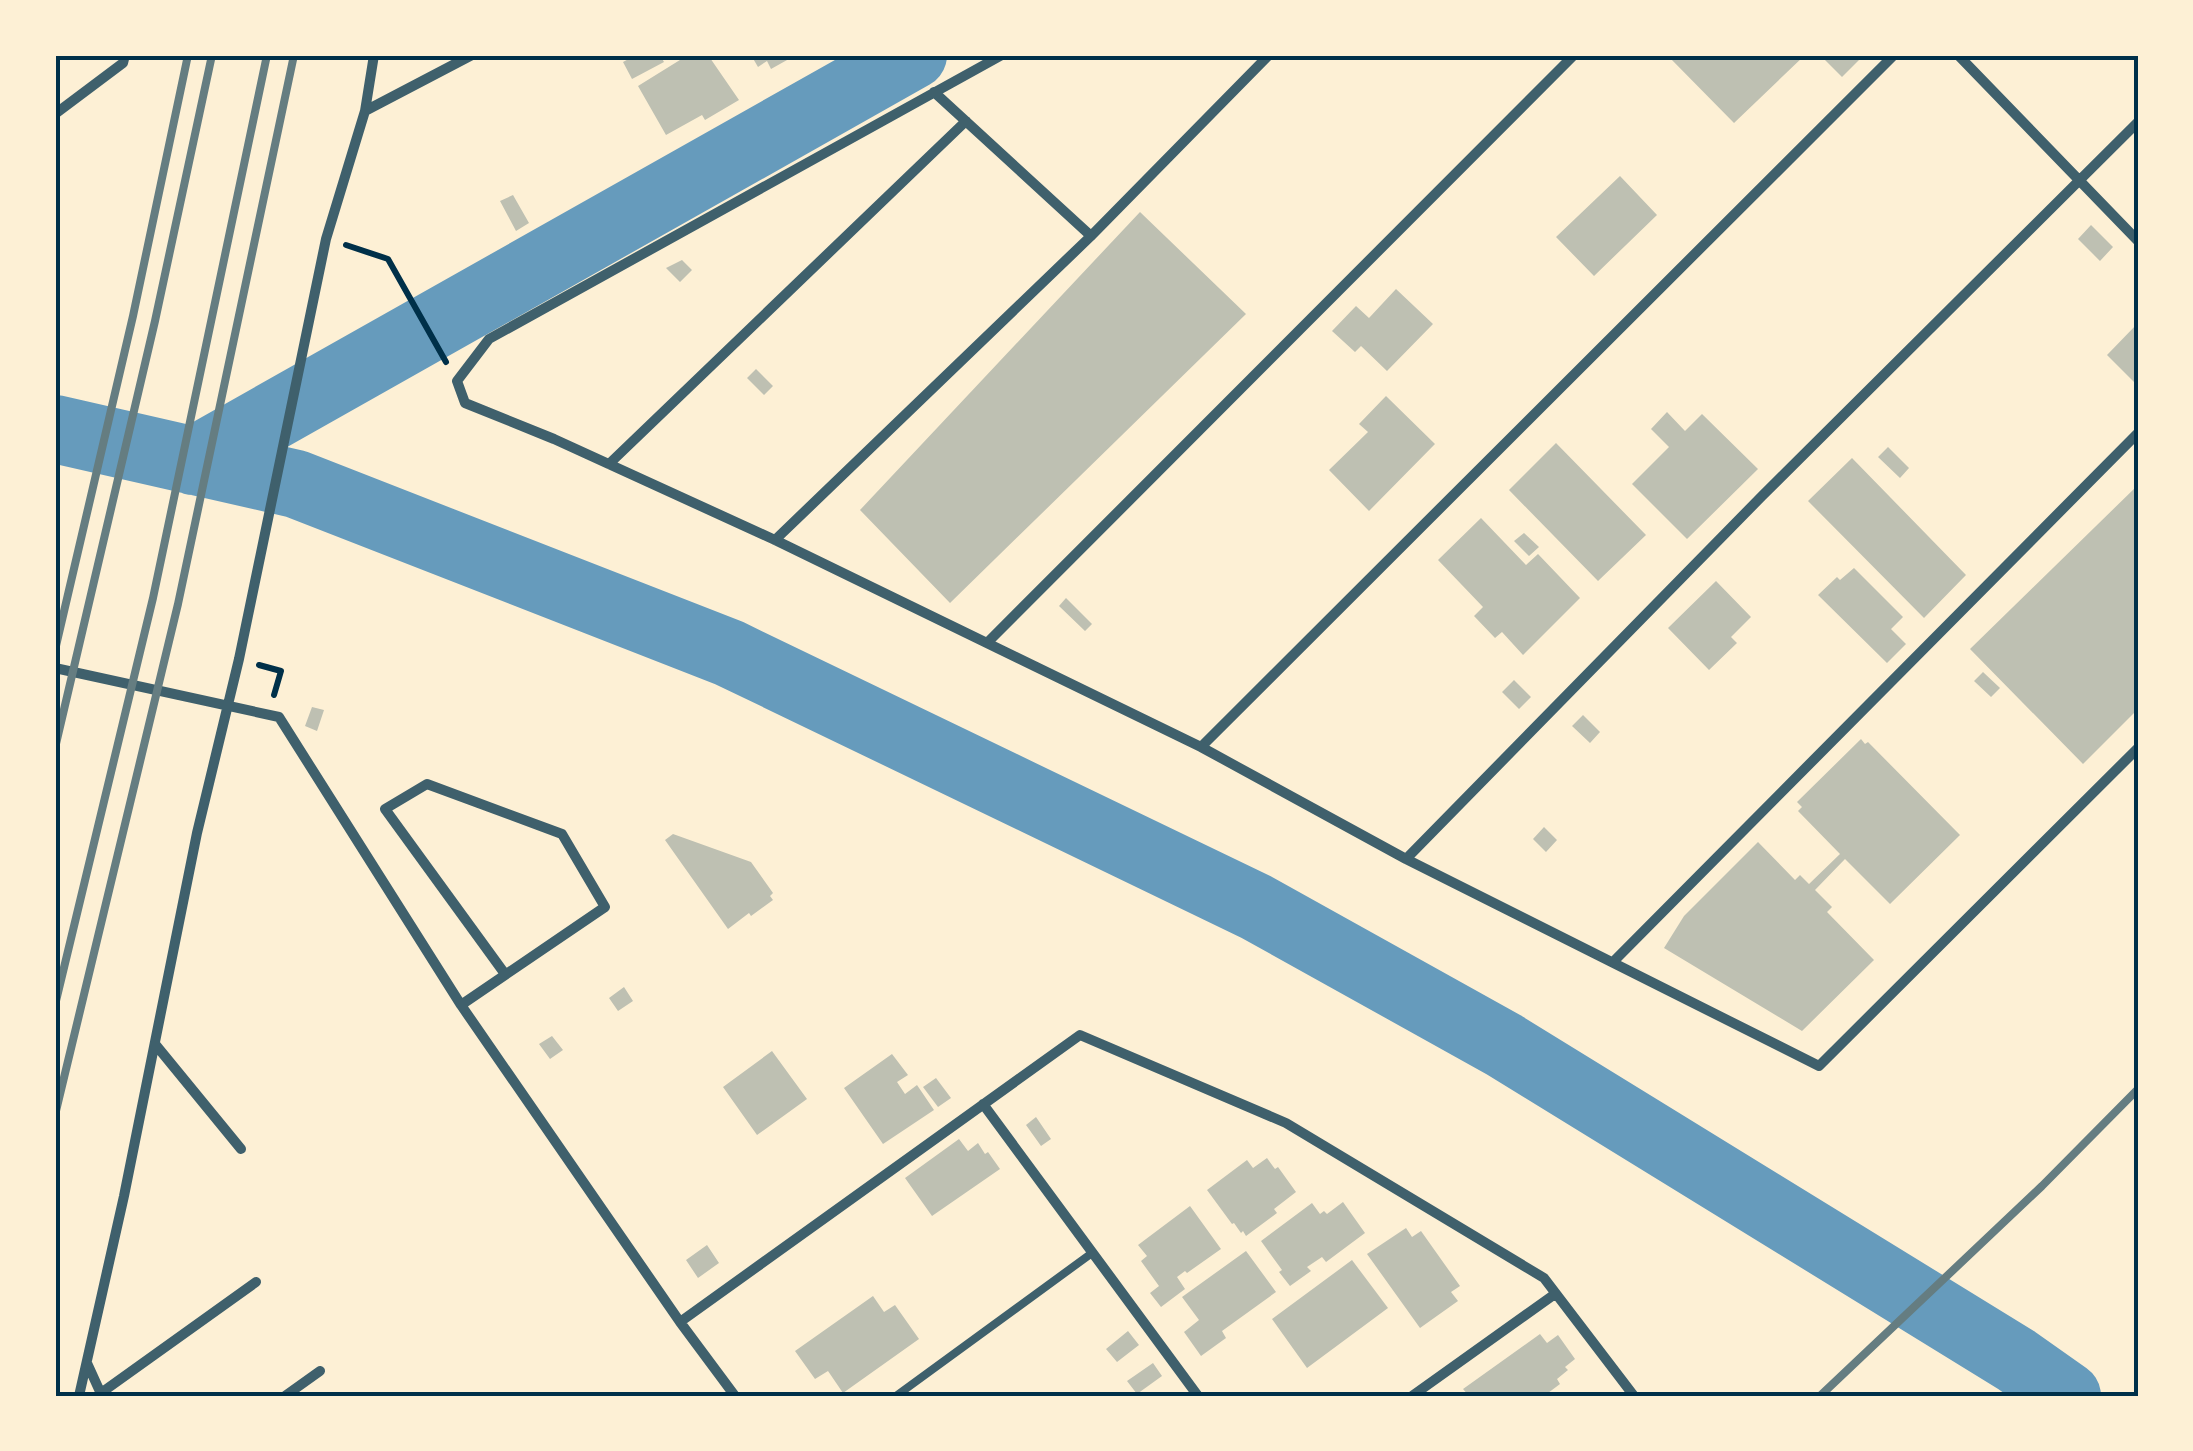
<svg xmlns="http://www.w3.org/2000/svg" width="2193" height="1451" font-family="Spectral,serif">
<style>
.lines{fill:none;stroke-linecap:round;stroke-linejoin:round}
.river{stroke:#669bbc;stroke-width:68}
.building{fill:#bec0b2}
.path{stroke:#003049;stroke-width:6}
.service{stroke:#3f606c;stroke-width:8}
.minor{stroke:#3f606c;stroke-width:10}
.rail{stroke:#657d81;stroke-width:8}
.neatline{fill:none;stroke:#003049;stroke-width:4}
</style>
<rect width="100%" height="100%" fill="#fdf0d5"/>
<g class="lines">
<path class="river" d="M55,429l241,55 433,169 527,254 248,138 512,315 51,36
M193,461l720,-406"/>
</g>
<path class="building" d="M636,55h24l4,7 -32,17 -9,-17z
M688,55h20l31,45 -34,20 -3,-5 -36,20 -28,-49z
M751,55h45l-25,14 -4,-8 -9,6z
M1671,55h134l-71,68 -65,-66z
M1820,55h44l-22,22z
M1620,176l37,39 -63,61 -38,-39z
M513,195l16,28 -13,8 -16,-30z
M1140,212l106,102 -296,289 -90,-93z
M2091,225l22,22 -13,14 -22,-22z
M682,260l10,10 -12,12 -14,-14z
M1396,289l37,35 -46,47 -26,-25 -6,6 -23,-21 24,-25 13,12z
M2138,323v63l-31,-31z
M756,369l17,17 -9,9 -17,-17z
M1386,396l49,48 -66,67 -40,-41 39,-38 -9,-8z
M1667,412l18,19 17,-17 56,55 -71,70 -55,-55 37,-37 -18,-18z
M1556,443l90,92 -48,46 -89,-91z
M1888,447l21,21 -9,10 -22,-21z
M1852,458l114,117 -42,43 -116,-117z
M2138,485v224l-55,55 -113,-115z
M1481,518l45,47 12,-11 42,44 -57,57 -21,-23 -7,6 -21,-22 9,-9 -45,-47z
M1524,533l15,14 -10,9 -15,-15z
M1854,568l49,49 -12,12 15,15 -19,19 -69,-68 19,-18 3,3z
M1716,581l35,36 -20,20 6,6 -28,27 -41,-42z
M1066,598l26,26 -7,7 -26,-25z
M1983,672l17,16 -9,9 -17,-16z
M1514,680l17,17 -12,12 -17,-17z
M312,707l12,3 -7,21 -12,-5z
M1583,715l17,17 -10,11 -18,-17z
M1861,739l4,5 3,-2 92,93 -70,69 -45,-45 -30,31 17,17 -5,5 47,48 -72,71 -138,-83 20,-32 74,-74 37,38 5,-5 9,9 31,-30 -42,-43 4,-4 -5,-5z
M1544,827l13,13 -11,12 -13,-13z
M673,834l78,28 22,31 -3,3 3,4 -22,16 -2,-3 -21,16 -63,-89z
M624,987l9,14 -15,10 -9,-13z
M552,1036l11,14 -13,9 -11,-15z
M772,1051l35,48 -50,36 -34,-48z
M892,1054l16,21 -11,7 8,12 12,-9 17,25 -51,34 -39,-56z
M936,1078l15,20 -13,9 -15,-20z
M1036,1117l15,22 -10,7 -15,-21z
M959,1139l9,12 10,-8 7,11 3,-2 12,17 -68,47 -27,-38z
M1267,1158l8,11 3,-2 18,25 -22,17 3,4 -31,23 -3,-5 -2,2 -7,-10 -2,1 -25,-34 40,-30 6,8z
M1343,1202l22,31 -39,29 -4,-5 -15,10 4,4 -21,15 -11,-14 3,-2 -21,-29 51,-38 8,11 4,-3 3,3z
M1190,1206l31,43 -34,24 -2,-2 -8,6 8,12 -24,18 -11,-14 9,-7 -18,-25 6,-5 -9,-11z
M1406,1228l6,9 9,-6 39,55 -9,6 7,9 -38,27 -53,-74z
M707,1245l12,18 -21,15 -12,-18z
M1246,1251l30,41 -54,39 4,7 -25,18 -17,-24 15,-12 -17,-23z
M1352,1260l36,48 -81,60 -35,-49z
M873,1296l11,16 11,-7 24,34 -76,54 -15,-22 -13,8 -20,-28z
M1128,1331l11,14 -22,17 -11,-13z
M1540,1334l7,9 11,-8 17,24 -10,8 3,3 -11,9 3,5 -16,12h-75l-6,-7z
M1153,1363l9,13 -25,18 -10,-13z"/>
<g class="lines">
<path class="path" d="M346,245l42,14 58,103
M259,665l22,6 -7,24"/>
<path class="service" d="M896,1396l196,-143"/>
<path class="minor" d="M1002,55l-513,284 -32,42 8,22 89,36 221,101 426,207 205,112 356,-363 376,-374
M1958,55l180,186
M934,92l157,144
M365,111l107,-56
M55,114l68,-51 2,-8
M609,464l357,-343
M775,540l316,-304 178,-181
M987,643l587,-588
M55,668l224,49 182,288 219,317 55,74
M1201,747l693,-692
M1406,859l413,207 319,-318
M1613,962l525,-529
M461,1005l144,-98 -43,-73 -135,-50 -42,25 120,165
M155,1044l86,105
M983,1104l215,292
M680,1322l400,-287 206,88 258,155 90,118
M87,1363l15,33
M101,1393l155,-111
M79,1396l45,-200 73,-363 42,-174 87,-420 39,-128 9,-56
M285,1396l35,-25
M1412,1396l143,-102"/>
<path class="rail" d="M55,650l78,-334 55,-261
M55,748l100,-427 57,-266
M55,1005l98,-407 114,-543
M55,1115l123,-511 116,-549
M1820,1396l222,-210 96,-97"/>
</g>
<rect width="2193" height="1451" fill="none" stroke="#fdf0d5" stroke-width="115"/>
<rect x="58" y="58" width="2078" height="1336" class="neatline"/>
</svg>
